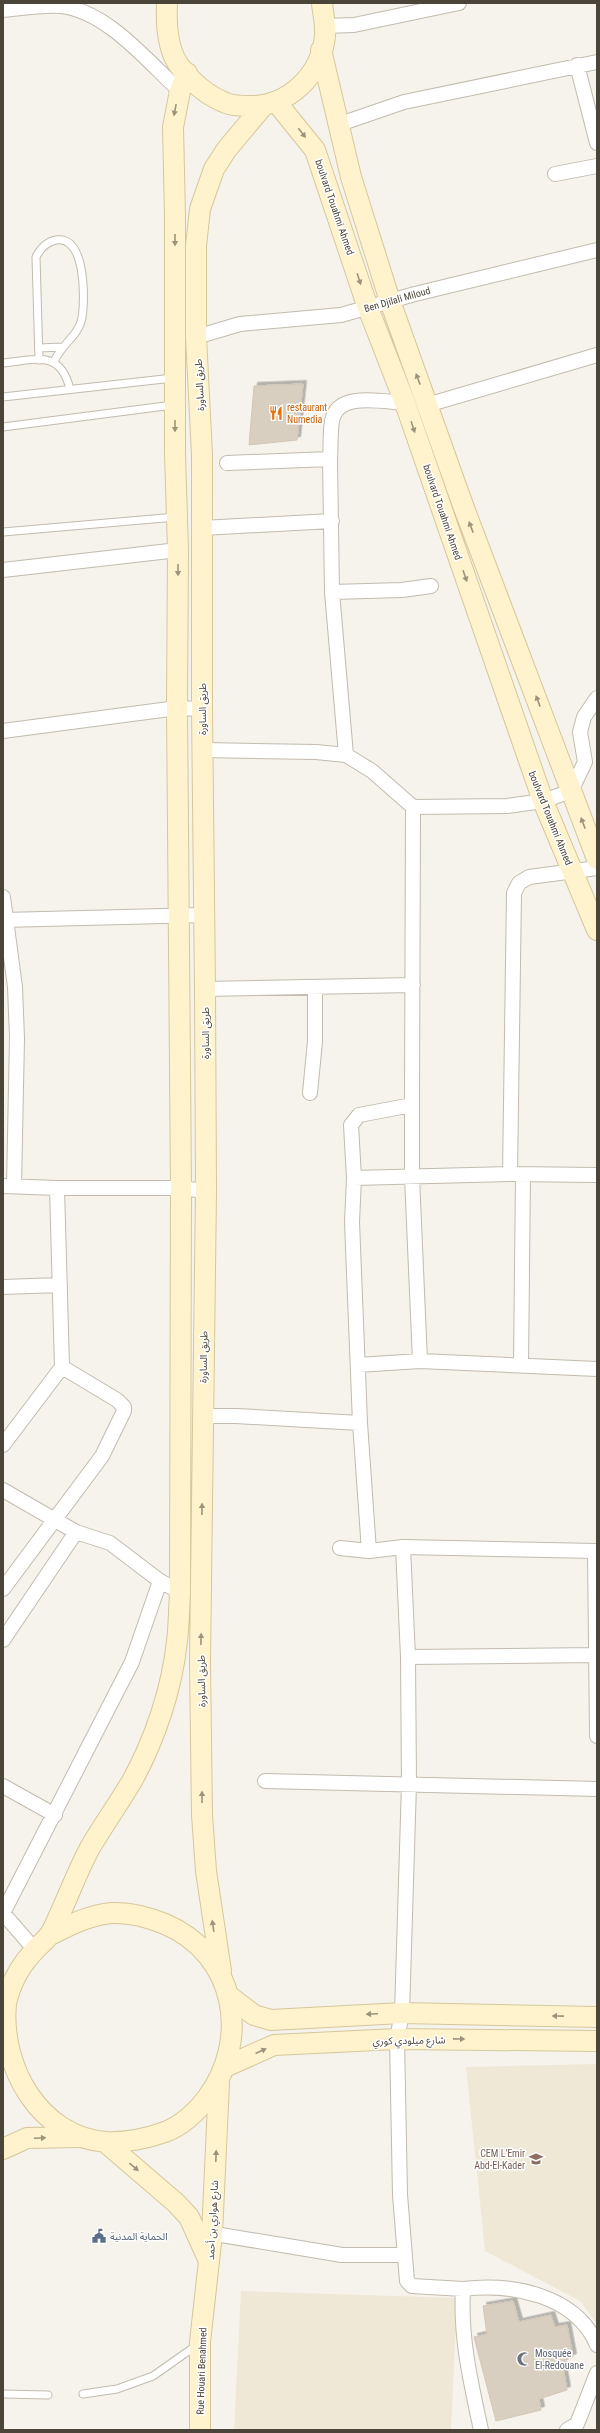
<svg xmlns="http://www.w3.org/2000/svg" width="600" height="2433" font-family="'Roboto Condensed','Noto Sans Arabic',sans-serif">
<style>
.education{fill:#efe8d6}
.building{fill:#d8cfc1;stroke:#d3c7b4;filter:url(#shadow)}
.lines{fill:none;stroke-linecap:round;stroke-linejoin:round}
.lane-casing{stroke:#c2bbae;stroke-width:9}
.street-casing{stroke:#c2bbae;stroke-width:16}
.secondary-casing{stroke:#d6c79b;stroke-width:22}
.lane{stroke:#fff;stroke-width:7}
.street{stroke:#fff;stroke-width:14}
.secondary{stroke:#fff3cd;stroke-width:20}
.oneway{fill:#9c937c}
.labels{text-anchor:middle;stroke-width:3;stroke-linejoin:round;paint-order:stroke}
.street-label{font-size:10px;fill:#4b4439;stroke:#fff}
.food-label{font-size:10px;fill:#c56008;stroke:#fff;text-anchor:start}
.education-label{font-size:10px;fill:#785e54;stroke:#fff;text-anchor:end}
.service-label{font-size:10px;fill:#4e5e75;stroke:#fff;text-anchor:start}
.worship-label{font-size:10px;fill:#5b616d;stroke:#fff;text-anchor:start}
</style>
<defs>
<filter id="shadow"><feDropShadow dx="3.5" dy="-3.5" stdDeviation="0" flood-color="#0004"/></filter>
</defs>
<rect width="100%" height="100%" fill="#f6f3ec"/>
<path class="education" d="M597,2064v260l-17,-23 -95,-50 -19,-184z
M241,2291l216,7 -6,132h-217z"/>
<path class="building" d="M303,384l-6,56 -48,5 5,-59z
M513,2301l6,21 32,-7 4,12 12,-2 6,32 -11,5 5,28 -28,9 2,11 -45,11 -22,-84 13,-3 -4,-28z"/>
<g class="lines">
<defs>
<path id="lane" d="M39,348l23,-1
M39,360l-3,-103c4,-8 10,-15 20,-17 30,-5 29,59 26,78 -3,18 -22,27 -28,44
M3,363c33,-3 57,-14 67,26
M3,397l170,-19
M3,427l170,-22
M3,532l173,-15
M3,2394l45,1
M83,2394l34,-5 36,-13 44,-31"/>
<path id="street" d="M3,10c19,-2 39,-5 58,-4 46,5 86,55 119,85
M324,26l30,-1 105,-22
M577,65l20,78
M337,125l67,-23 193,-40
M555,174l42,-8
M196,337l44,-13 101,-9 74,-21 182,-44
M427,405l170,-50
M330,459l2,133 14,163
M227,463l103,-4c1,-13 0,-26 2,-38 5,-30 51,-19 73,-18
M202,528l130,-7
M3,570l175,-20
M332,592l70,-2 29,-4
M3,731l174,-23 25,1
M203,750l113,2 30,3 26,16 41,36 94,-1 36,-5 28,-10 14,-29 -5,-30 4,-15 13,-19
M3,897l12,90 2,51 -3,148
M3,920l201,-5
M205,989l208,-4
M310,1093l5,-52v-53
M412,1105v72l8,184
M510,1174l4,-281 5,-10 10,-6 68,-9
M354,1178l156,-4 87,1
M3,1186l54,2h124l25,3
M3,1287l57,-2
M358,1365l62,-4 177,8
M521,1365l2,-190
M203,1416h33l124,7
M3,1445l59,-78 -5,-179
M3,1490l73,42 34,11 50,38 20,11
M403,1547l5,110 1,127 -7,229 -5,26 3,156 7,86 5,5 51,3
M340,1548l29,3 34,-4 194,4
M369,1551l-9,-128 -8,-201 2,-44 -3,-53 8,-10 53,-10 1,-298
M595,1551l2,185
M3,1589l99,-133 22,-45v-4l-7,-7 -55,-33
M3,1640l73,-108
M408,1657l188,-2
M265,1781l332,8
M3,1786l52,29
M3,1913l129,-251 28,-81
M3,1913l32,37
M203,2232l139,23h63
M481,2430c-10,-47 -21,-92 -18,-141 49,-6 113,6 134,56
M567,2430l10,-6 20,-51"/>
<path id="secondary" d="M167,3c-1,20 0,48 14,65 11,14 27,28 45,35 7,3 16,3 24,3 38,0 71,-30 75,-70 1,-10 -2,-22 -3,-33
M321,50l30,127 39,124 74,207 133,351
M277,103l38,47 53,158 37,95 138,398 54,129
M50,1935c20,-10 39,-20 62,-22 18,-1 36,4 53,11 71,30 86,115 42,174 -10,14 -26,28 -42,34 -20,7 -38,11 -59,10 -66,-5 -106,-75 -100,-138 4,-20 14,-38 28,-53 6,-7 14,-12 18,-20 14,-28 24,-58 39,-85 13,-22 28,-43 41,-65 23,-42 40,-92 45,-140 2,-16 2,-33 3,-49l1,-404 -4,-480 1,-158 -3,-96v-238l-2,-89 7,-36 7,-18
M221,1971l-15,-100 -4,-56 -2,-153 6,-471 -1,-202 -3,-280v-254l-6,-118v-91l4,-37 14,-40 13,-20 36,-43
M229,1996l25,19 17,5 131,-7 195,4
M225,2067l49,-22 123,-6 200,2
M105,2142l71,61 13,14 19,42
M3,2149l24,-11 52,-1
M200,2430v-88l12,-108 7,-151"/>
</defs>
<use href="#lane" class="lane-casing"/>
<use href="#street" class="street-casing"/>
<use href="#secondary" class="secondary-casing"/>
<use href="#lane" class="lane"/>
<use href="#street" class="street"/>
<use href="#secondary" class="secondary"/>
</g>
<defs><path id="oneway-solid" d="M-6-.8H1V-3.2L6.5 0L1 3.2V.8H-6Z"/></defs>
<g class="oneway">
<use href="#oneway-solid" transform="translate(175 110) rotate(101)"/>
<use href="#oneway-solid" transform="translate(302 133) rotate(52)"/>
<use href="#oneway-solid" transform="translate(175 240) rotate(90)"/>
<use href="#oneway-solid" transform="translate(359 279) rotate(72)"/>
<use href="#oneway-solid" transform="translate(418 379) rotate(-110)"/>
<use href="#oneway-solid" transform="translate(175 426) rotate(90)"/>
<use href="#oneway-solid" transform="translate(413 427) rotate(71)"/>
<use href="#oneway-solid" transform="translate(471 527) rotate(-111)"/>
<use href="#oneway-solid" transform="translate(178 570) rotate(90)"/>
<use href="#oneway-solid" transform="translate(465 576) rotate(71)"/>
<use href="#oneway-solid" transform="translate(538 701) rotate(-111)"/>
<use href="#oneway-solid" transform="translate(583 823) rotate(-111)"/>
<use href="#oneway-solid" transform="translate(202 1509) rotate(-89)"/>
<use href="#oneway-solid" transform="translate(201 1639) rotate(-89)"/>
<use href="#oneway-solid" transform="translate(202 1797) rotate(-90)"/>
<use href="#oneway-solid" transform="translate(213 1926) rotate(-98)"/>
<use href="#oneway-solid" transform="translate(372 2014) rotate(177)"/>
<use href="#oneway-solid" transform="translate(558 2016) rotate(-179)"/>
<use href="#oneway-solid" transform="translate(459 2039) rotate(1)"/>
<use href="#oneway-solid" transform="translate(261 2051) rotate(-25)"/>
<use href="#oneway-solid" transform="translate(40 2138) rotate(-2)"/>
<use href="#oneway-solid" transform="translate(216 2156) rotate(-88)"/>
<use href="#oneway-solid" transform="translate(134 2167) rotate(40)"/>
</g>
<defs>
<symbol id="restaurant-bare" viewBox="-9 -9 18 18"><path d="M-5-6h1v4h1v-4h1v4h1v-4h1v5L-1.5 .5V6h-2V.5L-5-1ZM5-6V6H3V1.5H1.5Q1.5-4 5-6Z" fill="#e8710a" stroke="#fff" stroke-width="2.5" paint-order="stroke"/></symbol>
<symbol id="school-bare" viewBox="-9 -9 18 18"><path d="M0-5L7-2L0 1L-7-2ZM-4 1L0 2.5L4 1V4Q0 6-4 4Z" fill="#8d6e63" stroke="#fff" stroke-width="2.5" paint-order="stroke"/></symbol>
<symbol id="civic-bare" viewBox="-9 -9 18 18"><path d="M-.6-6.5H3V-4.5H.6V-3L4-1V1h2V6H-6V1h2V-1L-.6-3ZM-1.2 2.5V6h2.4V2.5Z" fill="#5c6f8a" stroke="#fff" stroke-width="2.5" paint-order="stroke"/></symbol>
<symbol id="mosque-bare" viewBox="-9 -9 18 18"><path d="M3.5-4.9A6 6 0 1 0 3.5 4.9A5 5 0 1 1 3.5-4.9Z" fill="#6b7280" stroke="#fff" stroke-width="2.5" paint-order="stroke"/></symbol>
</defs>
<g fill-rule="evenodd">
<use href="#restaurant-bare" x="266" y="403" width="20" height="20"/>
<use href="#school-bare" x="526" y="2149" width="20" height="20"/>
<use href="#civic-bare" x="89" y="2226" width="20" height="20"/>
<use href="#mosque-bare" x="514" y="2349" width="20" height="20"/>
</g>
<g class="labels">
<g class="street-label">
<text transform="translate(335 207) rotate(71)" y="4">boulvard Touahmi Ahmed</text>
<text transform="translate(397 299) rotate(-16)" y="4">Ben Djilali Miloud</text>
<text transform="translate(199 385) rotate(-93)" y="4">طريق الساورة</text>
<text transform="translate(443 512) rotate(71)" y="4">boulvard Touahmi Ahmed</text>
<text transform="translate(202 709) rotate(-90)" y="4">طريق الساورة</text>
<text transform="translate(551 818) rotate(68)" y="4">boulvard Touahmi Ahmed</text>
<text transform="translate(205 1033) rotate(-90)" y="4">طريق الساورة</text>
<text transform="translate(203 1357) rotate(-89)" y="4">طريق الساورة</text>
<text transform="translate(201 1681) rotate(-91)" y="4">طريق الساورة</text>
<text transform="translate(409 2040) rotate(-1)" y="4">شارع ميلودي كوري</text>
<text transform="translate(212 2220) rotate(-87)" y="4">شارع هواري بن أحمد</text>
<text transform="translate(201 2371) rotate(-88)" y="4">Rue Houari Benahmed</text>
</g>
<g class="food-label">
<text x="287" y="411">restaurant<tspan x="287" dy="12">Numedia</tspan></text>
</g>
<g class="education-label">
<text x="525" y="2157">CEM L'Emir<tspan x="525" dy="12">Abd-El-Kader</tspan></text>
</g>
<g class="service-label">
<text x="110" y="2240">الحماية المدنية</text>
</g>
<g class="worship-label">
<text x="535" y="2357">Mosquée<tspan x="535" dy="12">El-Redouane</tspan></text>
</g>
</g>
<rect width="600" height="2433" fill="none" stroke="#4b4439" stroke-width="8"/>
</svg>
